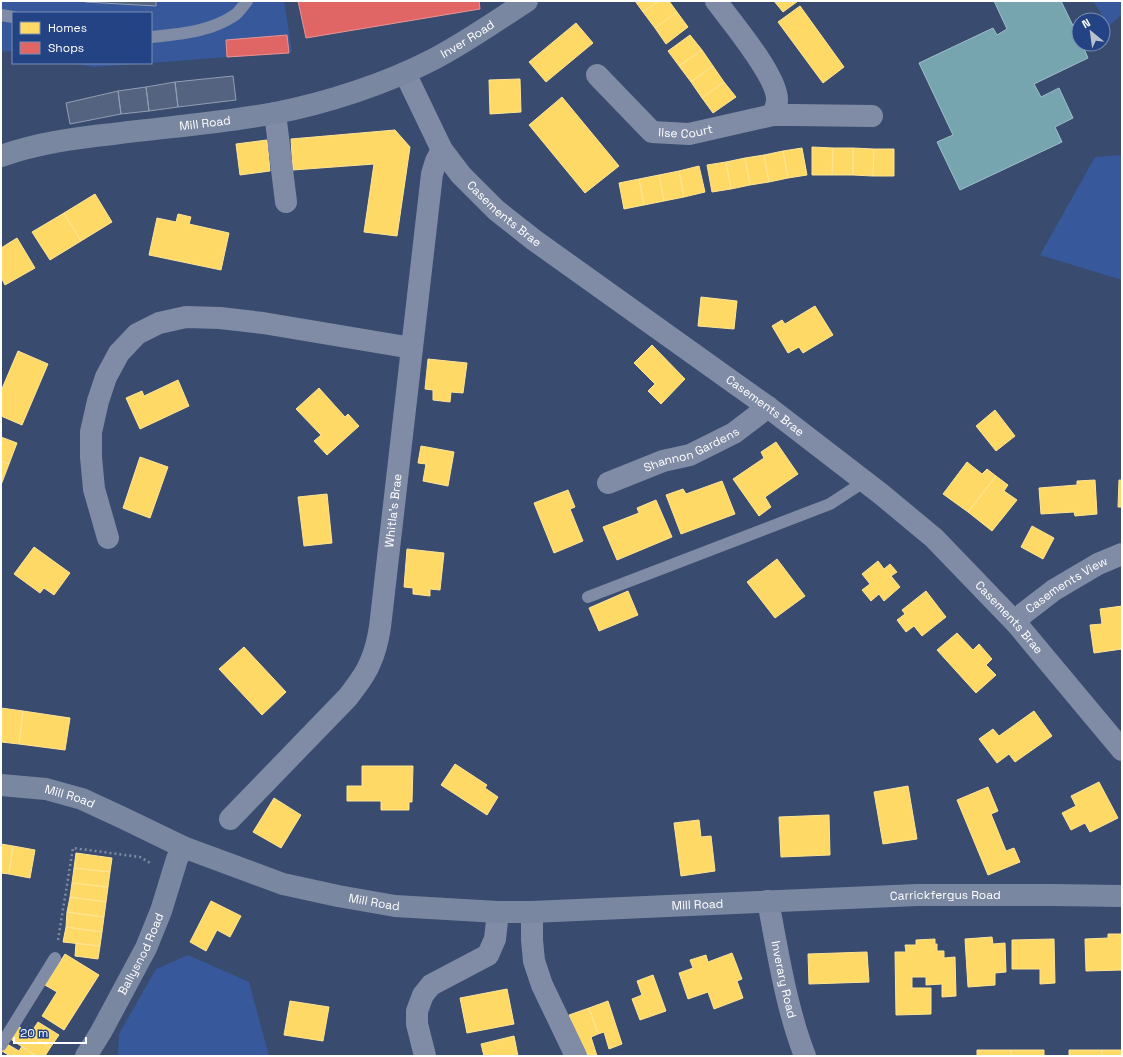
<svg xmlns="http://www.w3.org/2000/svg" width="1123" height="1057" font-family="'Space Grotesk',sans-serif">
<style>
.green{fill:#37599b}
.homes{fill:#ffd966;stroke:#ffe494}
.shops{fill:#e06666;stroke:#e99494}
.public{fill:#76a5af;stroke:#9fc0c7}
.building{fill:#546380;stroke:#939eb3}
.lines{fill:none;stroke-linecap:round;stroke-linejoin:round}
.path{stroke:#808ca5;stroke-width:2.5;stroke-dasharray:2 3;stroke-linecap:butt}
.lane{stroke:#808ca5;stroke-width:12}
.street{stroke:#808ca5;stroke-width:22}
.secondary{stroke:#7a87a1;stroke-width:22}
.labels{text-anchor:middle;stroke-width:4;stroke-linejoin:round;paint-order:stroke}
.street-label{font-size:12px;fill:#fff;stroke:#234385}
</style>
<rect width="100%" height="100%" fill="#394b6f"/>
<path class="green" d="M1,1h283l8,51 -141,11v-50h-138v38l-12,1z
M1093,1h29v13l-13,12z
M74,63h75l-56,4z
M1122,155v125l-82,-25 55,-98z
M188,955l61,27 20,74h-151l1,-22 37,-65z"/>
<path class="homes" d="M635,1h24l-16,11z
M659,1h10l8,11 -22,16 -12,-16z
M774,1h24l-15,11z
M800,6l44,61 -21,16 -45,-61z
M677,12l11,15 -22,17 -11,-16z
M576,23l17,20 -47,39 -17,-20z
M690,35l12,15 -23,16 -11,-15z
M702,50l11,16 -22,16 -12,-16z
M713,66l11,16 -22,16 -11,-16z
M520,79l1,33 -31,2 -1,-34z
M724,82l12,15 -23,16 -11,-15z
M562,97l57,69 -34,27 -56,-68z
M395,130l15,17 -13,89 -33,-4 10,-68 -81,6 -2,-31z
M267,140l3,31 -30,4 -4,-31z
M812,147l21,1 -1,27h-20z
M802,148l5,27 -19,3 -5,-27z
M833,148h20v27h-21z
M853,148l21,1 -1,27 -20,-1z
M874,149h20v27h-21z
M783,151l5,27 -19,4 -5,-27z
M764,155l5,27 -19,3 -5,-27z
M745,158l5,27 -19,4 -5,-27z
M726,162l5,27 -19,3 -5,-27z
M699,166l6,26 -21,5 -5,-26z
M679,171l5,26 -20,4 -5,-26z
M659,175l5,26 -20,4 -5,-26z
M639,179l5,26 -20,4 -5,-26z
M95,194l17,28 -31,19 -17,-28z
M64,213l17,28 -31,19 -18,-28z
M178,214l13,3 -2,7 40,9 -8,37 -72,-15 8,-37 19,4z
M17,238l18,30 -30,17 -4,-8v-29z
M701,297l36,4 -3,28 -36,-3z
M815,306l18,29 -30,18 -4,-6 -11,6 -16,-27 10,-6 3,4z
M652,345l33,34 -24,25 -13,-13 7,-7 -21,-21z
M18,351l30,13 -26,61 -21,-9v-25z
M428,359l39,4 -4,30 -12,-1 -1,10 -17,-2v-10l-8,-1z
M178,380l11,26 -49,23 -14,-31 16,-7 2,5z
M319,388l26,29 3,-3 11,12 -32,29 -13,-14 7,-6 -25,-26z
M995,410l20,26 -19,15 -20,-25z
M1,437l16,6 -8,21 -8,-3z
M776,442l22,32 -33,23 6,10 -12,9 -26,-37 31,-21 -3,-6z
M421,446l33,6 -6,34 -25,-5 3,-17 -8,-1z
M140,457l28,10 -18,51 -27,-10z
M1,461l8,3 -8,21z
M967,462l15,12 5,-5 9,7 -28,36 -25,-18z
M996,476l12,9 -4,6 13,9 -25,31 -24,-19z
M1095,480l2,34 -22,2 -1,-4 -33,2 -2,-26 38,-3v-4z
M1119,480h3v27h-4z
M722,481l13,33 -54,20 -15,-39 17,-6 3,5z
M568,490l7,17 -5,2 13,32 -29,12 -20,-50z
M327,494l5,49 -28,3 -6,-49z
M656,500l16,37 -55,23 -14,-33 36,-14 -2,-5z
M1032,526l22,12 -11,21 -22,-12z
M34,547l36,26 -16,22 -10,-7 -4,5 -26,-19z
M407,549l37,4 -4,37 -10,-1v7l-17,-2v-6l-9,-1z
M777,559l28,37 -30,22 -28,-36z
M878,561l6,8 6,-5 7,8 -6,4 9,11 -16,14 -5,-7 -8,7 -9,-11 8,-6 -8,-10z
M628,591l10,24 -39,16 -10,-23z
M926,591l20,26 -24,19 -8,-10 -8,6 -9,-12 8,-6 -3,-4z
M1122,606v43l-28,4 -4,-28 12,-1 -2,-15z
M957,633l16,17 6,-6 13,15 -6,6 10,10 -20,18 -39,-43z
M244,647l42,45 -24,23 -43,-46z
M1,708l22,3 -4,33 -18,-2z
M23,711l47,7 -5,32 -46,-6z
M1034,711l18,25 -37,26 -6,-8 -12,9 -18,-24 14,-10 6,7z
M455,764l32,21 -2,3 13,9 -11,18 -46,-30z
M362,766h51l-1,36h-3v8h-28v-9h-34v-15h15z
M1099,782l19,36 -28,14 -5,-9 -14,7 -9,-17 14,-7 -5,-10z
M908,786l9,53 -34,5 -9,-52z
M988,787l10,24 -7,3 15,37 8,-3 6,14 -32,13 -31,-75z
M274,798l27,17 -20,33 -28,-16z
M829,815l1,40 -49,2 -2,-40z
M699,820l2,17 10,-1 4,35 -34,5 -7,-53z
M1,844l12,2 -4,28 -8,-1z
M13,846l22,4 -5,28 -21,-4z
M76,853l36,5 -2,14 -36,-4z
M74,868l36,4 -2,15 -36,-4z
M72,883l36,4 -2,15 -36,-5z
M70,897l36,5 -2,15 -37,-5z
M211,901l30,15 -11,21 -13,-7 -11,21 -16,-9z
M67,912l37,5 -2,15 -36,-5z
M66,927l36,5 -2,14 -37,-4z
M1108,934h14v36l-36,1 -1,-32 23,-1z
M992,937l1,7 12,-1 1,29 -11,1v12l-27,2 -3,-48z
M935,939v5h2v7h7v7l11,-1 1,39 -14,1v-13l-16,1v-8h-14v11h19v26l-35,1 -1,-63h11l-1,-7h11v-5z
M1054,939l1,44 -15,1v-15h-28v-29z
M76,943l24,3 -2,13 -23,-3z
M867,952l2,30 -60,2 -1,-30z
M732,953l10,26 -5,2 6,17 -29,11 -6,-17 -20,7 -9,-26 14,-5 -3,-8 16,-5 2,7z
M65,954l34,21 -35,55 -22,-14 15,-24 -12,-7z
M653,975l13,36 -26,9 -8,-21 10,-4 -5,-14z
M507,989l7,35 -47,9 -7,-35z
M290,1001l39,6 -6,34 -39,-6z
M608,1001l14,43 -13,5 -5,-17 -6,2 -9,-26z
M589,1008l9,26 -7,3 6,19h-13l-15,-41z
M38,1022l21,13 -9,13 -20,-14z
M18,1026l32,22 -5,8h-9l-27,-18z
M514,1036l4,20h-34l-3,-12z
M7,1044l12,7 3,-5 14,10h-26l-8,-5z
M977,1050h34v6h-34z
M1011,1050h33v6h-33z
M1069,1050h33v6h-33z
M1102,1050h20v6h-20z"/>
<path class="shops" d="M298,1h181l1,8 -174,29z
M287,35l2,18 -62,4 -1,-17z"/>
<path class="public" d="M994,1h67l18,37v6h3l6,14 -54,26 7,13 18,-9 14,30 -18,9 7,15 -102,48 -23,-48 16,-7 -34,-72 74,-35 4,7 10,-6z"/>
<path class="building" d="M85,1h71v5l-71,-4z
M233,76l3,24 -58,7 -3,-25z
M175,82l3,25 -29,4 -3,-24z
M146,87l3,24 -28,3 -3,-23z
M118,91l3,23 -51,10 -4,-21z"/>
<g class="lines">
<path class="path" d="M58,940l15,-92 67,9 12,7"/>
<path class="lane" d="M1,15l12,2
M151,37c29,-3 59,-5 84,-22 4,-3 8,-9 12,-14
M588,597l242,-93 35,-23
M1,1045l54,-87"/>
<g class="street">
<path d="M716,1c15,20 62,76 61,99 0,5 -3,11 -4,15"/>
<path id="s1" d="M405,73l37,77 19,25 35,35 38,30 234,167 113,87 53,44 82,85 106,127"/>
<path id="s2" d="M597,75l55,57 37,2 84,-19h20l79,1"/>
<path d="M275,113l11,89"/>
<path id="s3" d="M608,483l55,-22 27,-6 44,-22 34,-26"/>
<path d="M108,538l-14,-49 -3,-32v-25l7,-31 8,-24 13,-24 18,-19 22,-11 27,-6 34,1 43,5 149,25"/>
<path id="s4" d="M1016,623l8,-10 30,-23 44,-26 24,-10"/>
<path id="s5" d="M230,819l118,-122c8,-11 17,-21 22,-34 5,-11 8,-23 10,-36l52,-453 4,-13 6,-11"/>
<path id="s6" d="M768,901c10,52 18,106 37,155"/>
<path d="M532,912v28l2,21 8,24 34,71"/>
<path d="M425,1056l-8,-32v-13l6,-16 8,-10 57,-30 7,-16 3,-27"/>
</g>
<g class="secondary">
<path id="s7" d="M1,156c37,-13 74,-18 112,-22 54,-7 109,-11 162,-21 52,-10 110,-29 157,-53 33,-17 64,-39 95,-59"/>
<path id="s8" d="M1,785l45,4 36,10 39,18 62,30 100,37 55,12 57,10 103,6h34l385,-17h136l69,1"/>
<path id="s9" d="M86,1056l15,-24 45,-84 15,-37 16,-52 6,-12"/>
</g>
</g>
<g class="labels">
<g class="street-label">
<text dy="4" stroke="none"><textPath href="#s7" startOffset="485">Inver Road</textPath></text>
<text dy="4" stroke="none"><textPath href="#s7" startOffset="207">Mill Road</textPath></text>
<text dy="4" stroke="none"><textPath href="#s2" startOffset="113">Ilse Court</textPath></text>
<text dy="4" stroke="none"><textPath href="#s1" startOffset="175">Casements Brae</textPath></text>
<text dy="4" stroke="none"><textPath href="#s1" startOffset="499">Casements Brae</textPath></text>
<text dy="4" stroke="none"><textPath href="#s3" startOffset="90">Shannon Gardens</textPath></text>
<text dy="4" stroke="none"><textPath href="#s5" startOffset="365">Whitla's Brae</textPath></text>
<text dy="4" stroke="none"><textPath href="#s4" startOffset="64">Casements View</textPath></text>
<text dy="4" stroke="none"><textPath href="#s1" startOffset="823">Casements Brae</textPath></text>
<text dy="4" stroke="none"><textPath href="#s8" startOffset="70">Mill Road</textPath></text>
<text dy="4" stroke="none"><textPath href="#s8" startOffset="966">Carrickfergus Road</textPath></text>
<text dy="4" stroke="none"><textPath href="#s8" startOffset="394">Mill Road</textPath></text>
<text dy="4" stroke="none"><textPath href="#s8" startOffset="718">Mill Road</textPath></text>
<text dy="4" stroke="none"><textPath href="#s9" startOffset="116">Ballysnod Road</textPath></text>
<text dy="4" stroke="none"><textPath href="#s6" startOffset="80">Inverary Road</textPath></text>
</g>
</g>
<rect width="1123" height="1057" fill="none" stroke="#ffffff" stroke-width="4"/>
<rect x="12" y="12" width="140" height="52" fill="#234385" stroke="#7b8eb6"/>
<rect x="20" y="22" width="20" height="12" fill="#ffd966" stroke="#7b8eb6"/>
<text x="48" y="32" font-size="12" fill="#ffffff">Homes</text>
<rect x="20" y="42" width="20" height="12" fill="#e06666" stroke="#7b8eb6"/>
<text x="48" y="52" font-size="12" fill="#ffffff">Shops</text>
<g transform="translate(1091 32) rotate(331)"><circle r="19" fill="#234385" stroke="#7b8eb6"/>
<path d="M0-3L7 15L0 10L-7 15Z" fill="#bac0cd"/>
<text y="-6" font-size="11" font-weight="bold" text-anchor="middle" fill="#ffffff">N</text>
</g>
<path d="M14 1037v6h72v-6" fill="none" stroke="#ffffff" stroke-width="2"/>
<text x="20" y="1037" font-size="12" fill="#ffffff" stroke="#234385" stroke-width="3" paint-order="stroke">20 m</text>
</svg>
